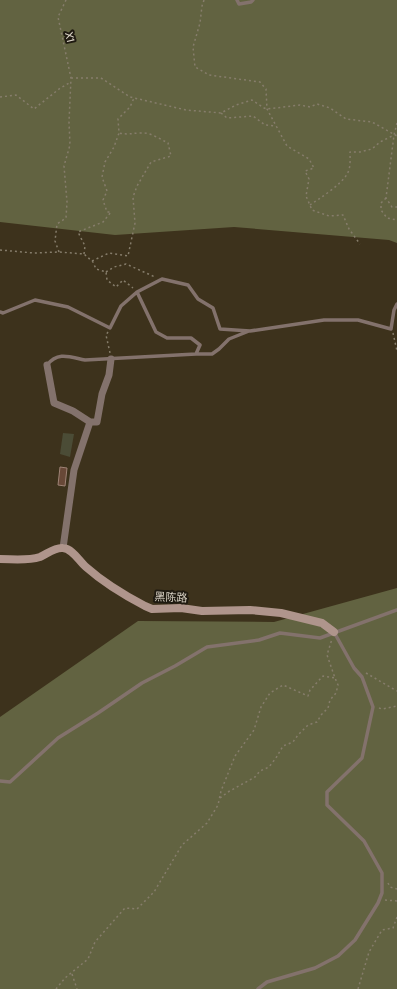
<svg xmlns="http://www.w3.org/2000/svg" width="397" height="989" font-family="Cabin,'Noto Sans SC',sans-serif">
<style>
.green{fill:#4b4c36}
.forest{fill:#626341}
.building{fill:#684837;stroke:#9e8376}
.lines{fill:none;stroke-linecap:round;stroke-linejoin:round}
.path{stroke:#867d6b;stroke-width:1.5;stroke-dasharray:2 3;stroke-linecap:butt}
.lane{stroke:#83726c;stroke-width:3.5}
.street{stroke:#83726c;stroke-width:7}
.secondary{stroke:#af958c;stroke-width:8}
.labels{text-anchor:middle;stroke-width:4;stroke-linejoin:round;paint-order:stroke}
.street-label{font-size:11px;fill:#dbd4c7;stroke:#1f1a11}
</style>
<rect width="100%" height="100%" fill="#3d321c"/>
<path class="green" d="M63,433l11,1 -4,23 -10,-3z"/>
<path class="forest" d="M0,0h397v243l-8,-3 -155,-13 -119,8 -115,-13z
M397,588v401h-397v-272l138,-96 136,1z"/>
<path class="building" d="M60,467l7,1 -2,18 -7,-1z"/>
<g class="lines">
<path class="path" d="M204,0l-2,6 -2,17 -7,24 2,20 14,8 51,7 6,7 1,20 20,37 22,13 5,9 -9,3 4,8 -3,17 6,14 17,6 14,-1 6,14 11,15
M71,78h30l29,19 56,13 35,3 15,-8 16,-5 12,8 3,1 33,-4 10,2 7,-3 13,4 16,11 26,3 25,14
M0,97l16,-2 18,14 25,-20 10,-6
M221,113l6,5 26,-2 12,9 10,1
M397,123l-3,12 -8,63 6,9h5
M386,198l-5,5v7l6,8 10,2
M310,205c9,-6 32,-21 37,-31 4,-6 3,-15 3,-22h10l12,-3 8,-7 14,-7
M0,250l34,3 25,-1 25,2 9,8 3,7 10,3 1,8 9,7 7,-7 10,8
M59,252l-4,-11 2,-17 9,-6 1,-16 -3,-36 6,-21 -1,-23 2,-44 -13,-61 8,-17
M84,254l1,-8 -7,-14 25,-10 8,-10h-4l-4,-12 4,-9 -5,-14 3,-15 9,-15 5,-14 -1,-14 12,-12 4,-9
M92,261l17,-8 19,3 7,-33 -2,-26 4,-11 14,-24 20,-6 -3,-13c-8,-4 -18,-11 -27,-10 -8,0 -13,2 -22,0
M106,272l8,-5 12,-3 29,13
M108,332l-2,3 4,18
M393,333l4,18
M366,673l31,18
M379,708l3,1 15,-3
M220,798l8,-6 27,-15 5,-6 9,-4 7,-9 7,-12 10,-4 5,-7 10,-10 9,-3 4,-7 7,-7 2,-8 6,-7 2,-8 -3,-7
M388,883l2,4 7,2
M385,900l12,1
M72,974l5,15
M56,989l9,-11 23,-19 7,-17 30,-34 12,1 17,-17 28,-47 25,-22 11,-18 3,-14 14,-35 19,-26 7,-23 9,-14 13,-8 25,11 2,-6 13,-14 12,2 -8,-23 5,-16
M358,989l11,-37 13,-22 11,-2 4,-11"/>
<path class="lane" d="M237,0l2,4 12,-2 2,-2
M0,312l3,1 32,-13 33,7 42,21 11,-22 16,-14 25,-13 26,6 10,14 15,9 7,21 30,2 74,-11h34l33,9 3,-19 3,-6
M196,354h16l7,-5 10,-10 20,-8
M47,365c11,-14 23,-8 38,-5l111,-6 4,-9 -9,-7h-24l-11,-6 -19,-40
M0,781l10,1 48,-44 40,-25 44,-30 33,-17 32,-19 52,-7 21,-7 40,5 77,-28
M258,989l9,-7 48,-14 23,-12 17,-16 23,-37 4,-10v-20l-18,-32 -37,-36v-13l35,-34 11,-51 -11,-30 -8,-9 -20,-36"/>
<path class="street" d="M47,365l7,38 19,8 17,11h7l5,-28 7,-19 2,-16
M63,548l11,-78 16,-48"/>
<path class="secondary" d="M0,559c13,0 27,2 40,-2 7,-3 15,-10 23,-9 10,1 16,13 23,19 18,16 38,28 59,39l7,3 29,-1 21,3 48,-1 31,3 41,10 12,9"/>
</g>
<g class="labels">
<g class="street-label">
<text transform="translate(70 37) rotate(78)" y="4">X1</text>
<text transform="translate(171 597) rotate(3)" y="4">黑陈路</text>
</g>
</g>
</svg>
